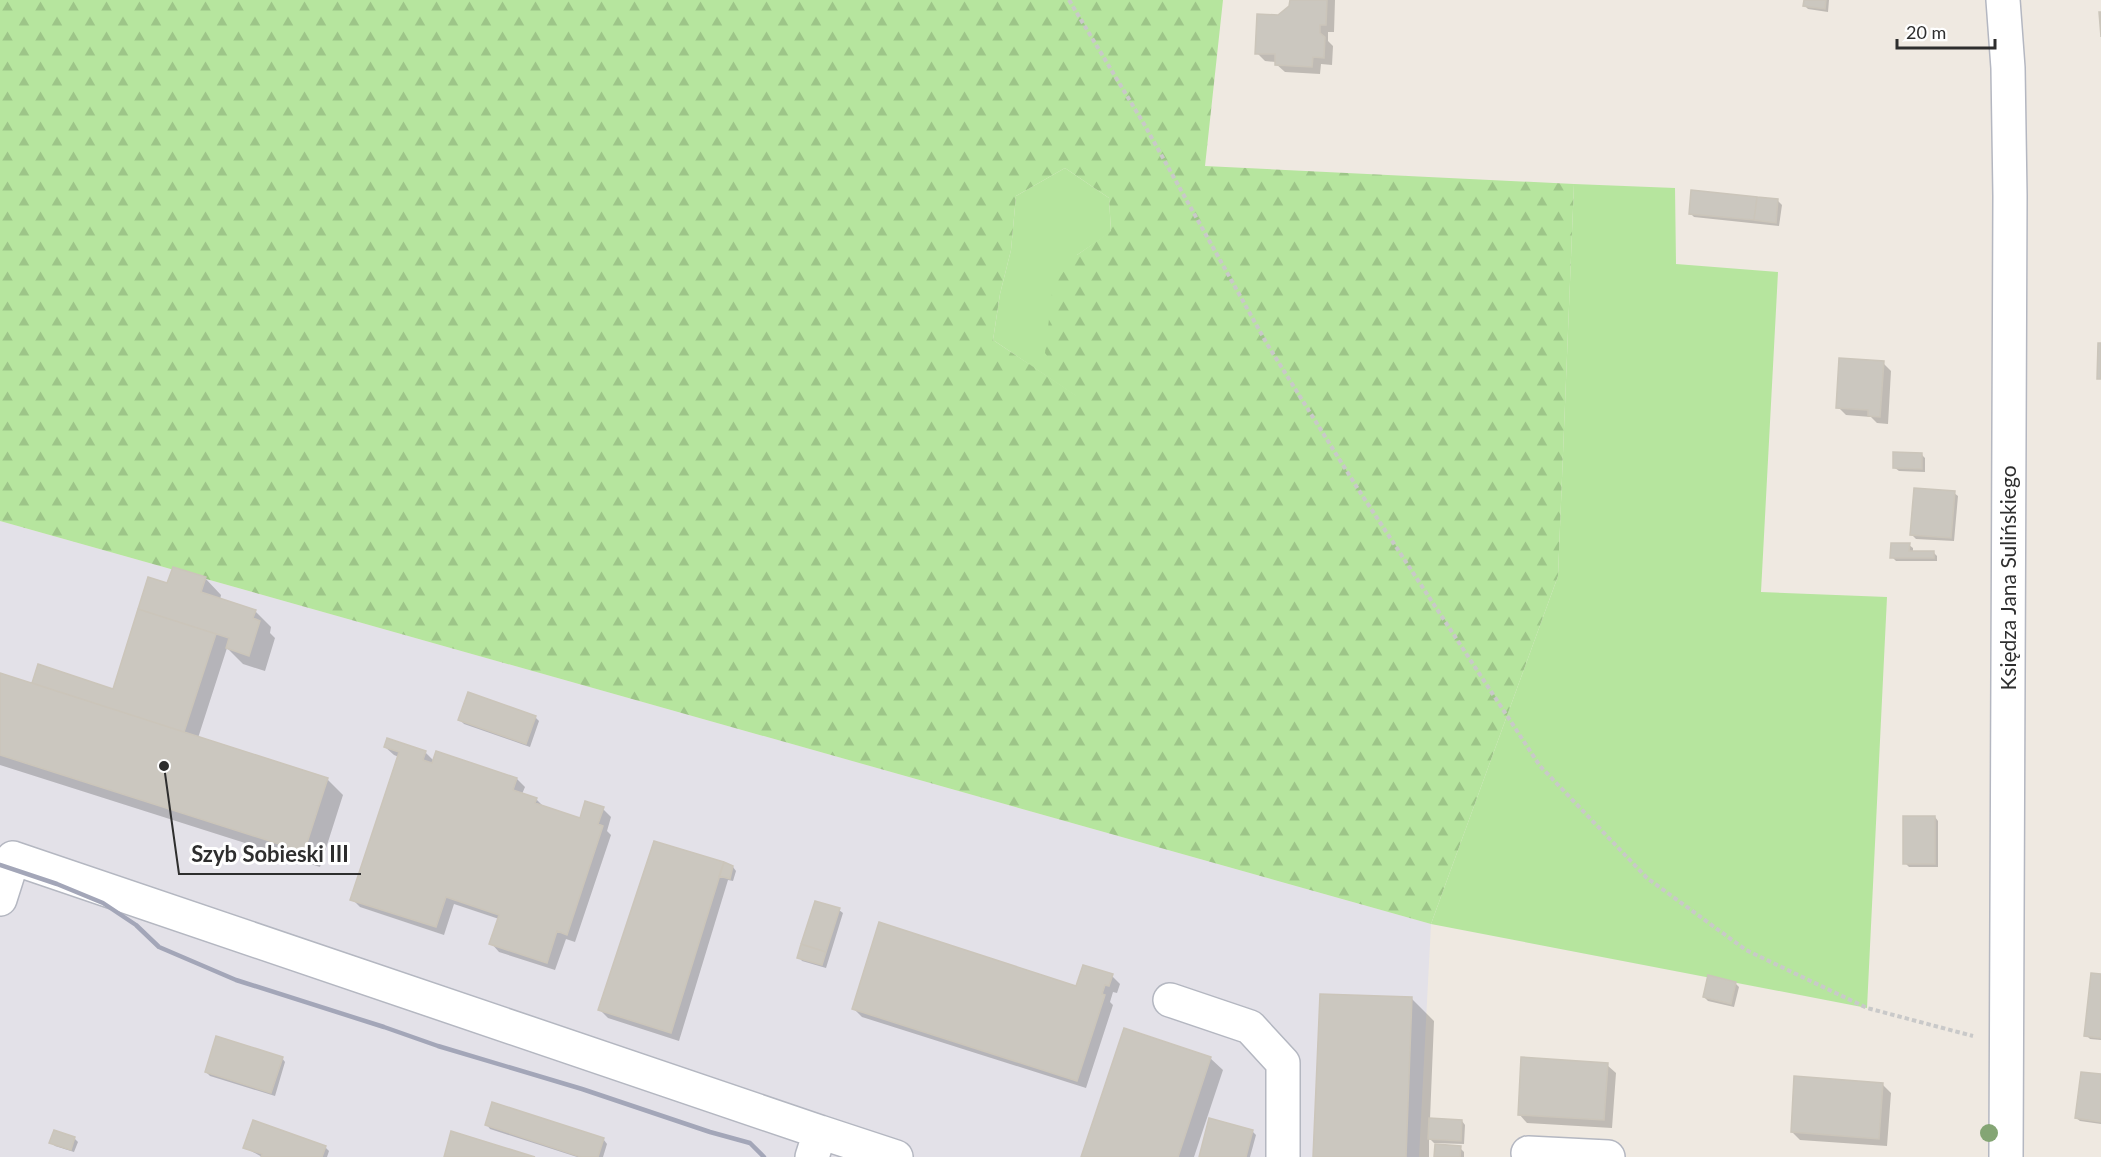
<svg xmlns="http://www.w3.org/2000/svg" width="2101" height="1157" font-family="Lato,sans-serif">
<style>
.industrial{fill:#e3e1e8}
.grass{fill:#b6e59e}
.forest{fill:url(#forest-firs);fill-rule:evenodd}
.shadow{fill:#0003}
.building{fill:#cbc7bf;stroke:#cbc5ba;stroke-width:1.5}
.lines{fill:none;stroke-linecap:round;stroke-linejoin:round}
.minor-casing{stroke:#b4b7c1;stroke-width:36}
.path{stroke:#c9c9c9;stroke-width:4;stroke-dasharray:4.5 3;stroke-linecap:butt}
.minor{stroke:#fff;stroke-width:33}
.rail{stroke:#a3a6b8;stroke-width:4.5}
.tree{fill:#84a574}
.labels{text-anchor:middle;stroke-width:6;stroke-linejoin:round;paint-order:stroke}
.street-label{font-size:21px;fill:#2e2e2e;stroke:#fff}
.leader{fill:none;stroke:#2e2e2e;stroke-width:2}
.callout-dot{fill:#2e2e2e;stroke:#fff;stroke-width:2}
.callout-label{font-size:22px;text-anchor:middle;font-weight:bold;fill:#2e2e2e;stroke:#fff;stroke-width:6;stroke-linejoin:round;paint-order:stroke}
</style>
<defs>
<pattern id="forest-firs" width="22" height="20" patternUnits="userSpaceOnUse" patternTransform="scale(1.5)"><rect width="22" height="20" fill="#b6e59e"/><path d="M5 1l3.5 6h-7zM16 11l3.5 6h-7z" fill="#9dc588"/></pattern>
</defs>
<rect width="100%" height="100%" fill="#efe9e1"/>
<path class="industrial" d="M0,521l1431,403 -12,233h-1419z"/>
<path class="grass" d="M1065,168l44,30 2,34 -34,23 2,143 -86,-58 7,-46 11,-44 5,-54z
M1574,184l101,4 1,76 102,8 -17,320 126,5 -20,411 -436,-84 127,-348z"/>
<path class="forest" d="M0,0h1223l-18,166 369,18 -16,392 -127,348 -1431,-403zM1065,168l44,30 2,33 -34,24 -24,30 -8,68 32,43 -84,-56 7,-46 11,-44 5,-54z"/>
<path class="shadow" d="M1291,0h44l-1,32h-6v9l5,5 -1,19 -11,-1 -1,10 -35,-2 -9,-8v-2l-11,-1 -8,-8 21,-37 13,-9z
M1805,0h24l-1,12 -20,-3 -3,-3z
M1778,201l4,4 -3,21 -85,-9 -4,-4z
M1883,363l8,8 -3,53 -11,-1 -6,-6 -25,-2 -8,-8z
M1922,455l3,3v14l-26,-1 -4,-3z
M1954,493l4,3 -4,45 -38,-2 -4,-4z
M1909,545l4,3v5l20,-1 4,4v5h-41l-4,-4z
M205,578l16,17 -1,5 35,11 16,16 -1,6 5,5 -10,33 -22,-7 -16,-16 -29,90 129,41 16,16 -23,72 -320,-102v-90l33,10 5,-19 76,25 35,-112 19,6z
M535,717l4,4 -9,26 -66,-23 -4,-4z
M385,747l40,5 9,9 3,-9 80,27 8,8 -3,7 14,5 8,8 37,13 22,-11 8,8 -4,14 4,4 -36,107 -9,-3 -11,31 -56,-18 -8,-9 8,-24 -45,-15 -10,31 -84,-28 -8,-8 47,-142 -5,-2z
M1935,817l3,4v46h-29l-4,-4z
M724,864l9,3 3,4 -3,10 -5,-1 -49,161 -71,-23 -8,-8z
M839,910l4,3 -17,55 -24,-7 -3,-4z
M2101,975v65l-11,-1 -4,-4z
M1112,976l8,8 -3,9 -4,-1 -3,10 3,3 -27,83 -224,-71 -9,-9 224,-20z
M1735,983l4,4 -5,20 -26,-6 -4,-4z
M1412,999l22,22 -4,98 32,2 3,4 -1,19 -30,-1 -5,-5v19h-114z
M282,1058l3,4 -10,34 -65,-20 -4,-4z
M1210,1058l13,12 -29,87h-112z
M1607,1065l9,8 -4,55 -85,-5 -8,-9z
M2101,1076v48l-21,-3 -4,-3z
M1882,1084l9,9 -4,53 -87,-6 -8,-8z
M493,1104l111,36 3,4 -4,13h-26l-87,-28 -3,-4z
M1252,1131l4,4 -6,22h-49z
M74,1138l4,4 -4,10 -19,-6 -4,-4z
M244,1147h81l4,4 -2,6h-65z
M1460,1148l4,4v5h-29z"/>
<path class="building" d="M1290,0h37l-1,25h-6v8l5,4 -1,21 -11,-1 -1,10 -37,-2v-11h-20l2,-40 21,1 11,-9z
M1804,0h22l-1,9 -22,-3z
M2099,12h2v25z
M1691,190l66,7 -3,23 -65,-6z
M1757,197l21,2 -2,24 -22,-3z
M2098,343h3v36h-4z
M1839,358l45,3 -4,56 -12,-1v-6l-32,-2z
M1893,452l29,1v16l-29,-1z
M1914,488l41,3 -4,47 -41,-3z
M1891,543h19l-1,8h25v7h-44z
M173,567l33,10 -5,15 55,18 -3,8 7,3 -11,35 -23,-8 3,-10 -91,-29 10,-32 19,6z
M138,609l78,25 -32,98 -152,-49 6,-19 75,25z
M0,673l328,105 -24,74 -304,-97z
M468,692l68,24 -10,28 -68,-24z
M387,738l39,13 -3,9 9,3 4,-12 81,27 -4,12 24,8 -2,5 45,15 5,-17 19,6 -6,17 5,2 -36,109 -10,-4 -10,32 -58,-19 10,-29 -53,-18 -10,30 -86,-27 49,-148 -15,-5z
M1903,816h32v48h-32z
M654,841l70,21 -53,171 -73,-23z
M724,862l9,4 -3,13 -11,-3z
M815,901l25,7 -14,44 -25,-8z
M879,922l197,64 7,-21 30,9 -4,12 -4,-1 -3,9 3,1 -28,86 -225,-72z
M801,944l25,8 -4,13 -25,-7z
M2091,973l10,1v64l-17,-2z
M1708,975l28,7 -5,22 -28,-7z
M1320,994l92,3 -6,160h-93z
M1124,1028l87,29 -33,100h-97z
M216,1036l67,21 -12,36 -66,-21z
M1521,1057l87,6 -4,57 -86,-5z
M2081,1072l20,2v48l-26,-4z
M1794,1076l89,7 -4,56 -88,-7z
M492,1102l112,36 -6,19h-17l-96,-32z
M1209,1118l44,12 -7,27h-47z
M1429,1118l33,2 -1,21 -33,-2z
M253,1120l73,26 -4,11h-61l1,-3 -19,-6z
M54,1130l21,7 -4,13 -22,-7z
M451,1131l84,26h-91z
M1435,1144l26,2 -1,11h-26z"/>
<g class="lines">
<defs>
<path id="minor" d="M2003,0l5,68 2,128 -4,961
M0,899l13,-41 807,274
M1170,1000l80,27 33,36v94
M1528,1153l80,4
M812,1157l8,-25 76,25"/>
</defs>
<use href="#minor" class="minor-casing"/>
<path class="path" d="M1069,0l75,124 123,220 91,145 182,277 107,112 99,72 121,58 106,28"/>
<use href="#minor" class="minor"/>
<path class="rail" d="M0,865l57,19 46,19 33,22 23,22 77,33 148,47 54,19 144,43 128,43 40,11 14,14"/>
</g>
<circle class="tree" cx="1989" cy="1133" r="9"/>
<g class="labels">
<g class="street-label">
<text transform="translate(2009 578) rotate(-90)" y="7">Księdza Jana Sulińskiego</text>
</g>
</g>
<path class="leader" d="M164 766L179 874H361"/>
<circle class="callout-dot" cx="164" cy="766" r="6"/>
<g class="callout-label">
<text x="270" y="862">Szyb Sobieski III</text>
</g>
<path d="M1897 39v9h98v-9" fill="none" stroke="#2e2e2e" stroke-width="3"/>
<text x="1906" y="39" font-size="18" fill="#2e2e2e" stroke="#ffffff" stroke-width="4.5" paint-order="stroke">20 m</text>
</svg>
